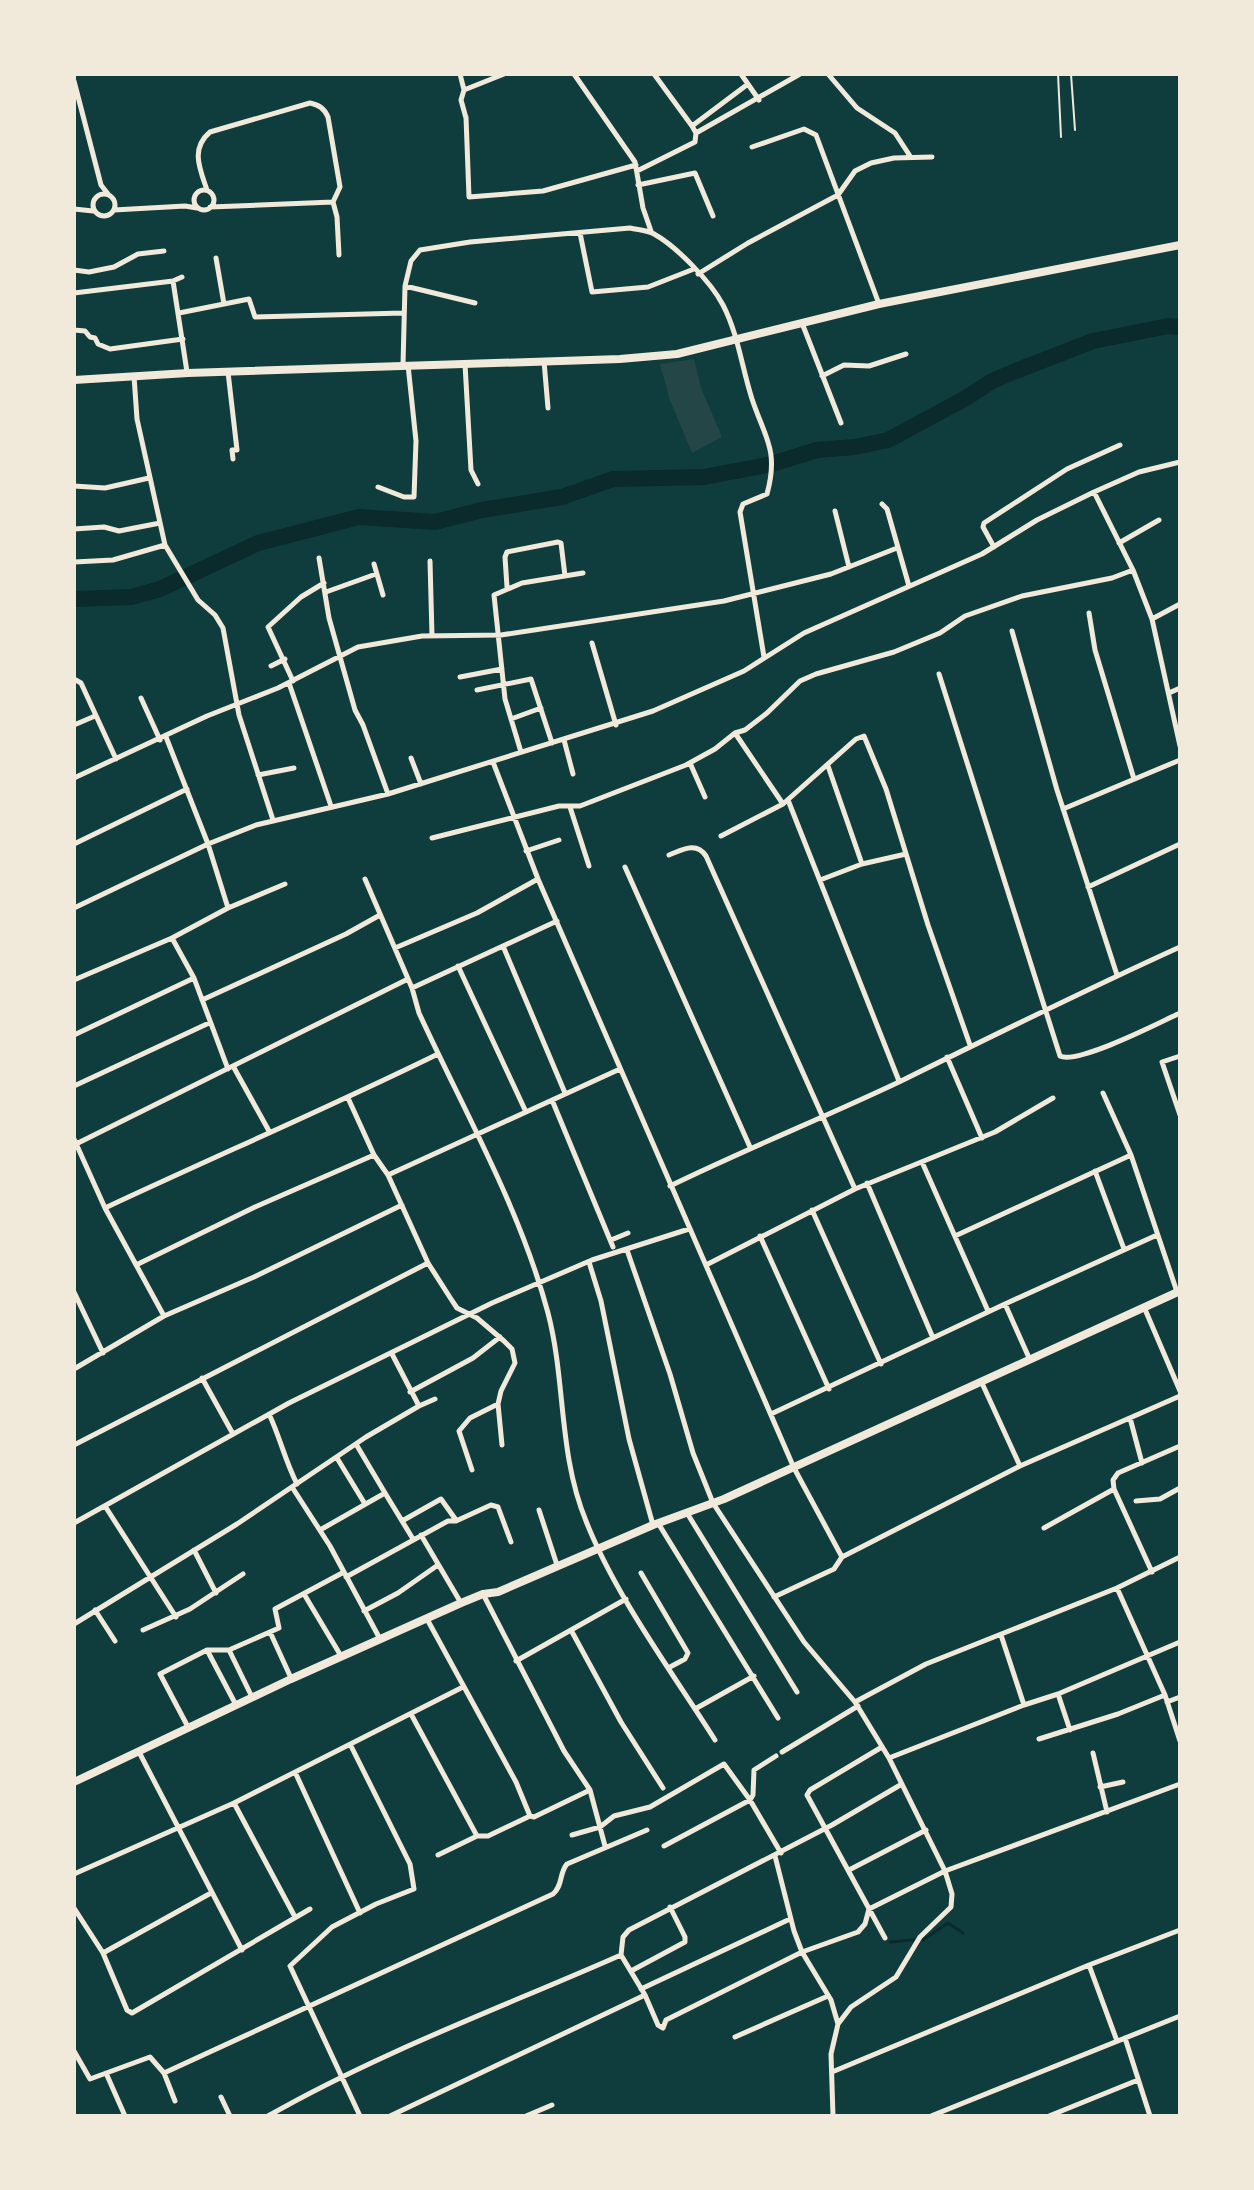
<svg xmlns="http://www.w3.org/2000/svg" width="1254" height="2190" font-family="Cabin,sans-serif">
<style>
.green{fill:#244646}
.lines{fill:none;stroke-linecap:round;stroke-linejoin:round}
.stream{stroke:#0a2a2b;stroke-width:3}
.river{stroke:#0a2a2b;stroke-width:16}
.service{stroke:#f1e9da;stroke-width:2}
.minor{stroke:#f1e9da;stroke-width:5}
.primary{stroke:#f1e9da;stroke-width:8}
</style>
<rect width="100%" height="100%" fill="#0f3d3e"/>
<path class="green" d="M694,359l7,29 21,49 -30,16 -22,-53 -10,-36z"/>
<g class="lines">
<path class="stream" d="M923,1940l25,-17 15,10
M890,1942l24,-2"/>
<path class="river" d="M74,599l57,-2 29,-8 98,-46 101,-26 76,5 47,-12 80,-13 51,-18 91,-2 68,-13 45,-14 38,-3 33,-7 78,-42 26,-17 21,-9 80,-31 75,-15 12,1"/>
<path class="service" d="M1058,74l3,63
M1071,74l4,56"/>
<path class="minor" d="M460,74l4,16 -3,10 5,18
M574,74l61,88 8,46 8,23
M741,74l18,26
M828,74l29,34 38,25 15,23
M74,81l27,104 7,9
M464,90l40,-16
M466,117l3,80 74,-6 93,-26
M692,126l56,-42
M696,133l104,-59
M752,147l52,-18 12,6 63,169
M637,171l58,-29 1,-9 -4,-7 -38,-52
M638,185l57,-12 18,43
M207,190c-7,-21 -17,-41 3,-58l100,-29c9,2 14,5 18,14l12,70 -7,15 -123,5
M194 200a10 10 0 1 1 20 0a10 10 0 1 1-20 0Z
M93 205a11 11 0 1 1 22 0a11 11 0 1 1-22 0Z
M333,202l4,15 2,38
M74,209l19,2
M114,210l71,-4 12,2
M580,233l12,59 56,-5 46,-18
M216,258l8,46
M74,270l15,2 25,-5 24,-13 26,-3
M698,274l50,-31 90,-48 17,-24 16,-8 23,-5 38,-1
M173,281l14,91
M405,286l70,17
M74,293l99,-12 9,-4
M179,313l70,-14 6,18 148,-4
M802,323l39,100
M74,330l11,1 5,6 5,1 3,6 12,5 73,-10
M544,361l4,47
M465,364l6,106 7,14
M403,365l2,-79 6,-25 9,-11 50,-8 160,-14c8,2 17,2 24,6 22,12 57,48 69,71 15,29 19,63 29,94 13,39 27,51 15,95l-24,10 -3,8 24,145
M228,372l9,78h-5l1,9
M134,376l3,43 28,126 33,55 17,15 8,13 16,87 34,105
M822,376l22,-11 25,1 37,-12
M74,486l31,2 44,-10
M378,487l26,10h10l2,-56 -8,-76
M1094,492l39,78 19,49 28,127
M882,504l5,5 22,77
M835,511l14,56
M74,529l30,-2 15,4 41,-8
M1119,543l40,-23
M994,547l-11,-20 1,-4 83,-54 53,-24
M319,558l10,60 26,92 8,15 25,69
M430,561l2,75
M74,562l39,-2 52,-15
M374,564l9,31
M507,587l-2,-30 2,-5 51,-10 3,1 4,33
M326,592l50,-18
M1089,613l6,37 39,129
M1152,619l28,-15
M1012,631l45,159 60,185
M592,643l24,82
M271,666l14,-7
M939,674l121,382c17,9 99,-33 120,-43
M460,677l42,-8
M74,679l7,4 35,76
M293,681l-25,-54 33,-30 23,-14
M289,683l42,123
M477,690l54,-11 21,64
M1169,693l11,-5
M141,698l19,42
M511,719l30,-11
M74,725l21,-9
M735,733l48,71
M166,737l42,107 20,64
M564,740l9,34
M521,752l-16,-53 -11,-104 28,-12 61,-10
M411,758l10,26
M493,762l45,117 256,589 48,89
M690,763l15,34
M828,766l34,98
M258,775l36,-7
M74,778l133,-62 71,-28 80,-41 64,-11 79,-1 223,-34 107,-27 66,-26
M788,800l111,281
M570,807l19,59
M1063,809l117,-49
M721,836l62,-32 73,-65 8,-3 22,53 42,136 42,120
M432,838l127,-32h21l106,-41 29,-16 20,-16 10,-3 22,-17 33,-32 16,-7 78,-22 46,-19 25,-17 57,-20 90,-18 21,-8
M74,844l113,-55
M526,851l33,-11
M669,855c13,-5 27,-14 37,1l149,333
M625,867l125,280
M365,879l47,109 7,25c45,98 101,195 129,300 18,69 10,140 38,208 29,74 86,151 129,219
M820,880l42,-16 44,-10
M1088,887l92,-43
M74,908l134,-64 48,-19 132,-31 265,-83 91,-40 60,-38 178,-79 55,-34 57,-28 45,-20 41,-10
M172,938l22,40 34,91
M503,946l62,147
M395,948l82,-35 61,-34
M458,966l68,146
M74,980l98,-42 56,-30 57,-24
M412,988l145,-67
M202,1000l144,-66 34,-19
M74,1035l120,-57
M1180,1056l-18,6 18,53
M947,1057l35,81
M233,1066l36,65
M74,1086l135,-63
M1103,1093l28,62 46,137
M348,1098l26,57 14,20 40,88 23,36 6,9 20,10 27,23 8,8 3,14 -14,28 -3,13 4,41
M552,1100l61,147
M74,1139l31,69 59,108
M76,1144l332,-165
M922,1162l66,149
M1095,1171l29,78
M388,1175l232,-106
M867,1183l66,155
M670,1186c76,-37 153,-68 229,-104 93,-46 186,-92 281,-135
M105,1208c111,-52 223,-100 333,-154
M812,1210l69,154
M760,1236l69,153
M955,1236l176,-81
M611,1240l17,-7
M627,1250l43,124 23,79 20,50 91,139 51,60 34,56 56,113 7,23 -1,13 -31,30 -24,40 -45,30 -13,17 -7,30 2,62
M589,1262l12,39 28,138 24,86
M136,1265l119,-58 119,-52
M706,1265l149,-76 140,-57 58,-34
M74,1292l29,61
M1005,1304l152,-69
M1144,1307l36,84
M74,1369l90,-53 90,-39 148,-72
M202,1378l31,56
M981,1381l39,85
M410,1392l63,-34 27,-21
M419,1406l16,-7
M269,1414c11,23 16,47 28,70
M771,1414l234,-110 25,56
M1130,1418l12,45
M356,1444l29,49
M74,1445l354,-182
M337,1458l28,46
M472,1470l-13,-39 11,-13 28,-14
M292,1487l38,59 50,93
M1136,1501l24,-2 20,-11
M105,1506l71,111
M539,1510l18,55
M687,1513l110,179
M402,1521l39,-22 15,21
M74,1523l215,-120 203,-100 100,-43 97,-31
M658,1523l120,195
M1044,1528l70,-39
M320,1530l65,-37 28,46
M421,1535l40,68
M194,1550l22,43
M1152,1572l-38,-83 -1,-9 5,-7 62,-27
M641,1573l47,80 -3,6 -15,8
M346,1577l102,-56h8l35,-16 7,2 13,35
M1117,1588l48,107 15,46
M304,1594l37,62
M483,1594l81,157 26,39 15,56
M774,1597l60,-28 8,-12 178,-91 160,-70
M95,1610l20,31
M364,1611l34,-18 40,-28
M427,1619l89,163 14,34
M74,1624l163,-100 129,-87 53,-31 -27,-52
M143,1630l47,-21 53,-35
M571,1630l50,92 42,66
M270,1632l21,46
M1001,1635l23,70
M207,1650l29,55
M229,1650l23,47
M516,1661l110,-62
M1058,1694l12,36
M855,1702l71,-38 191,-76 63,-31
M1167,1702l13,-5
M695,1709l59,-33
M411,1714l66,122h11l42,-20 4,1 56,-27
M188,1727l-28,-53 47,-24h22l50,-22 -4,-19 69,-37
M1039,1739l79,-25 47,-19
M351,1746l59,118 4,25 -38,15 -44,23 -42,39 70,150
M882,1747l-72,43 -3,5 78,143
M139,1752l103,198
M782,1752l76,-46
M1093,1753l14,59
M889,1758l135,-53 34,-11 122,-52
M295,1772l65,141
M1100,1787l23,-5
M234,1803l61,114
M572,1835l28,-8 14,-11 36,-9 74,-43 26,36 31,53
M664,1846l86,-46 3,-5 1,-25 22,-14
M438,1855l39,-19
M775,1856l19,75 8,21 29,48 7,24
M849,1870l77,-40
M74,1874l160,-71 229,-116
M74,1908l29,45 24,57 5,3 178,-104
M103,1953l108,-60
M621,1955l24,40 13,30 5,3 3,-8 136,-68 56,-20 7,-8 4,-15 76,-38 235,-87
M621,1955l2,-18 6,-7 203,-105 70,-41
M1089,1965l91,-35
M631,1971l54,-29v-5l-15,-30
M641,1989l149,-70
M735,2037l93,-41
M1125,2038l25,78
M74,2051l16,28 60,-22 14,16 11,28
M832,2072l257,-107 28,76
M106,2073l19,43
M164,2073l389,-179c10,-8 6,-21 14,-30l80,-34
M221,2097l9,19
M268,2116c112,-64 235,-109 353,-161
M390,2116l255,-121
M526,2116l26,-11
M931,2116l249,-100
M1049,2116l89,-36"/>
<path class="primary" d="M74,380l114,-7 432,-14 57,-5 202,-50 301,-59
M74,1782l217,-103 170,-76 22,-9 15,-2 155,-67 71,-26 456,-208"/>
</g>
<rect width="1254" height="2190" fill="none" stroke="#f1e9da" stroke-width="152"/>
</svg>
